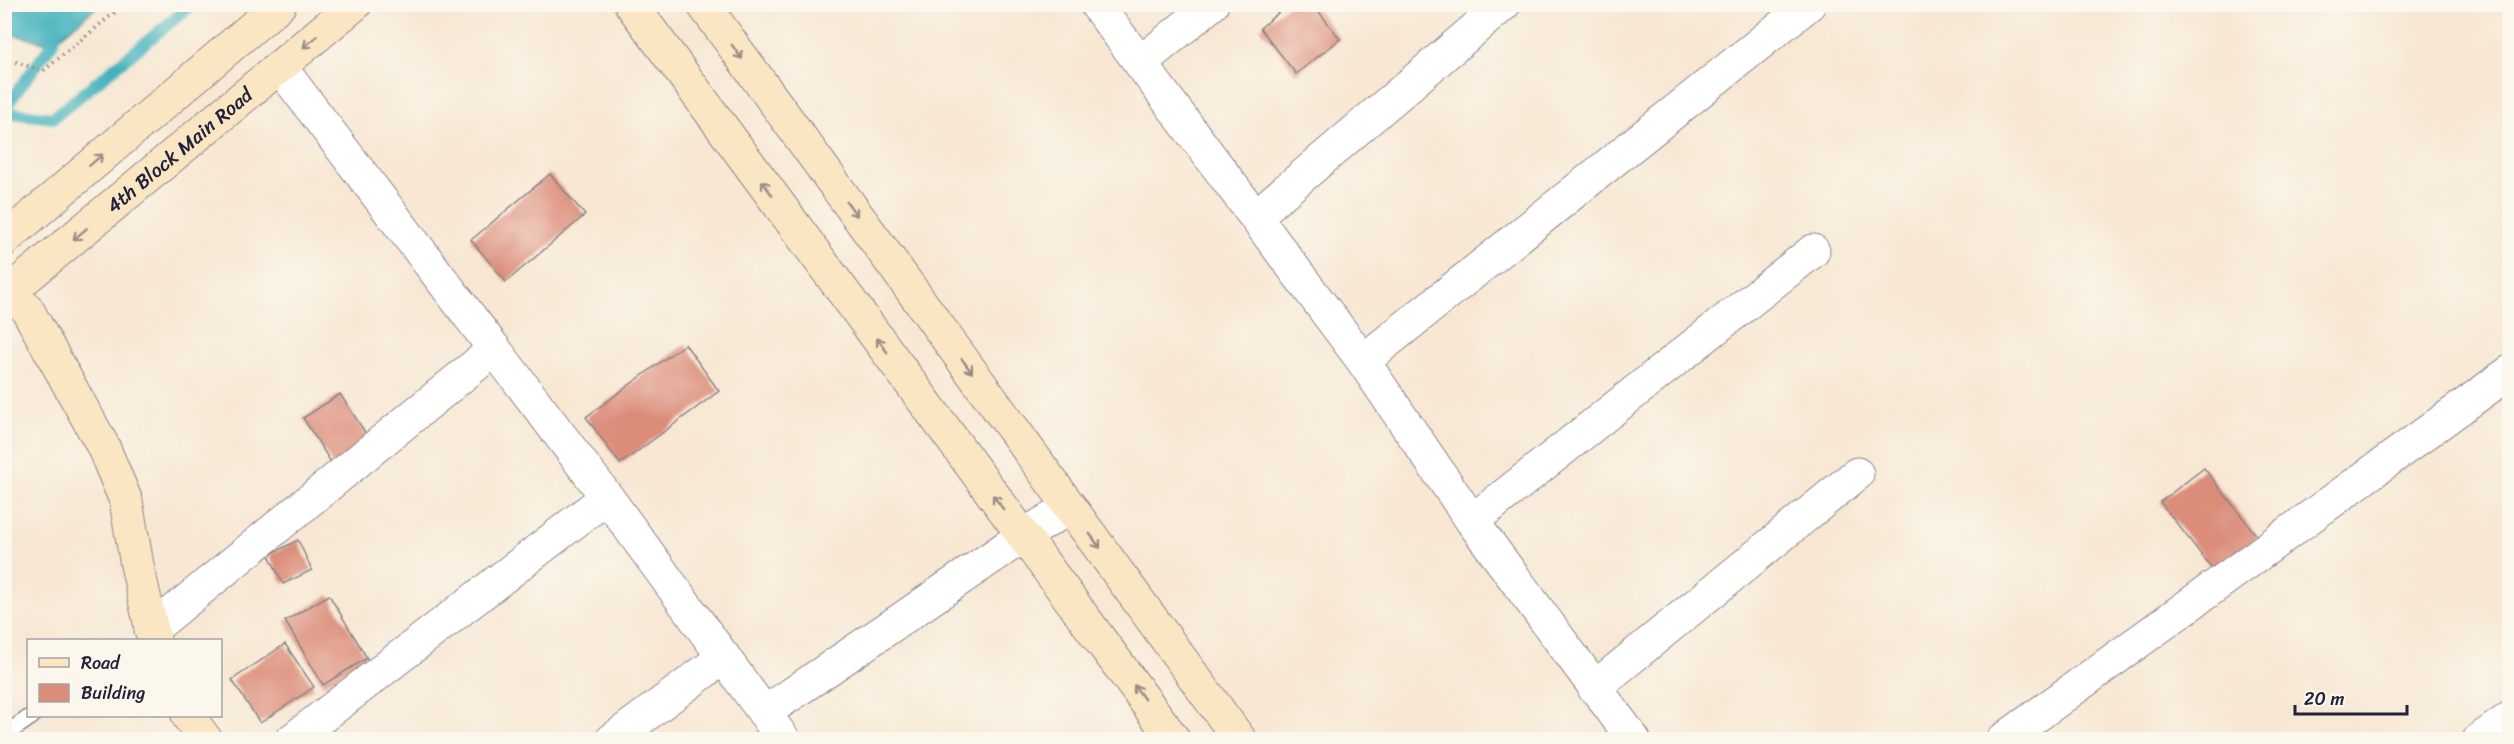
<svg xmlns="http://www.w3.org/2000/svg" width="2514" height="744" font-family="Sriracha,sans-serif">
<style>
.water{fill:#43b2be;stroke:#326a7c;stroke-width:1.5}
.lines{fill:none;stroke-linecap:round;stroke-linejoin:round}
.stream{stroke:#43b2be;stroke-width:12}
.building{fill:#dc8d7a}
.lane-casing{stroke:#8c8487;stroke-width:19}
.street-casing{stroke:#8c8487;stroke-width:35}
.secondary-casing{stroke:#8c8487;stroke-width:35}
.path{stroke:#8c8487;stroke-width:4;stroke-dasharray:1.5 4.5;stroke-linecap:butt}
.lane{stroke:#fff;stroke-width:16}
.street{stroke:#fff;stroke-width:33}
.secondary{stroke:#fbe6c4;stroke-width:33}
.oneway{stroke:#998e86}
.labels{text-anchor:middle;stroke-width:6;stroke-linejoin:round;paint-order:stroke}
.street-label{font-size:20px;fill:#22223b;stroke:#fbf7ec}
</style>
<rect width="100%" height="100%" fill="#fbf7ec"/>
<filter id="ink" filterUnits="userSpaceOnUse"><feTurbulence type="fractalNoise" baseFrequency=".0167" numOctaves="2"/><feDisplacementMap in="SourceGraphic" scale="12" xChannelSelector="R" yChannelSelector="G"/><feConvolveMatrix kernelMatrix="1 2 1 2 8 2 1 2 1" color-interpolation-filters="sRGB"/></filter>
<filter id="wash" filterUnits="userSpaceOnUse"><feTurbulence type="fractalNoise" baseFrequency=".008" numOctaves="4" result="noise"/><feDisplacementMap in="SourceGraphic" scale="24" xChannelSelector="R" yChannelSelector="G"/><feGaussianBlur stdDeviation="1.35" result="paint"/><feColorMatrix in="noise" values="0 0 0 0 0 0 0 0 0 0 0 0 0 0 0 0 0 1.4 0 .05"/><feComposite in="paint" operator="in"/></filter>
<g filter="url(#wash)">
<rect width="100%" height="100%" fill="#f7e7d3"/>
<path class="water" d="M5,4h94v1l-47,39 -47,-11z"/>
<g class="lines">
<path class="stream" d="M4,109l48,-65 15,-40
M4,112l49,6 140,-114"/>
</g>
<g id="blocks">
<path class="building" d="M1289,4h24l27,35 -44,35 -36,-46z
M550,174l35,41 -79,67 -35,-42z
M685,344l34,47 -99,73 -34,-47z
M340,394l32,49 -38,24 -31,-49z
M2204,468l54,69 -44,34 -54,-69z
M298,540l14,30 -29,14 -14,-29z
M329,595l38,63 -44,27 -38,-64z
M285,644l29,43 -54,36 -28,-43z"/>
</g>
</g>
<g filter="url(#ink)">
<use href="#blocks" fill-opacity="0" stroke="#8c8487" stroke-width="1.5"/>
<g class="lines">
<defs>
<path id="lane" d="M4,735l28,-19"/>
<path id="street" d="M1096,4l267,357 109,160 162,219
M1140,63l72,-59
M280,67l327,430 177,243
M1256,216l248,-212
M1363,361l446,-357
M1472,521l341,-270
M151,630l344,-281
M1594,688l263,-214
M764,713l259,-177 47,-29
M292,740l315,-243
M612,740l112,-83
M2003,740l507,-368
M2479,740l31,-22"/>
<g id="secondary">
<path d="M631,4l543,736"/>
<path d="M703,4l537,736"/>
<path d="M4,240l276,-236"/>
<path d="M4,288l23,21 76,137 23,55 11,64 17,75"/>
<path id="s1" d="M4,296l351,-292"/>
<path d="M188,716l18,24"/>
</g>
</defs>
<use href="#lane" class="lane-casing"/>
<use href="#street" class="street-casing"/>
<use href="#secondary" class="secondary-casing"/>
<path class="path" d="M4,58l39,13 82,-67"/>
<use href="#lane" class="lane"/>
<use href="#street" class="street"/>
<use href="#secondary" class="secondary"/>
</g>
<defs><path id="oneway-shaft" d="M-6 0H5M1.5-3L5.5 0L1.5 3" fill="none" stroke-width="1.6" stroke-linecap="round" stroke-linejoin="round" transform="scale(1.5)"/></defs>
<g class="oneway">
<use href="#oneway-shaft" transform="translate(310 42) rotate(140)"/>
<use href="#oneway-shaft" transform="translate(737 52) rotate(54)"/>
<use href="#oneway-shaft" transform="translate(96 160) rotate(-41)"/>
<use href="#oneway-shaft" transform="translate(767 188) rotate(-126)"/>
<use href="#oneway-shaft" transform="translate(852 209) rotate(54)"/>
<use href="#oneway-shaft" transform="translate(80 234) rotate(140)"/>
<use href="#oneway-shaft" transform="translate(882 345) rotate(-126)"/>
<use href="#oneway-shaft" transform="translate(967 366) rotate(54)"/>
<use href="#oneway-shaft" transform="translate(998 502) rotate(-126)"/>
<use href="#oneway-shaft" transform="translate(1095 541) rotate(54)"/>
<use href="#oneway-shaft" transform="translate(1139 692) rotate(-126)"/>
</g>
</g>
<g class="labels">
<g class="street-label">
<text dy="7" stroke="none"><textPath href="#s1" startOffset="228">4th Block Main Road</textPath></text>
</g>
</g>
<rect width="2514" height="744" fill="none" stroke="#fbf7ec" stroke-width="24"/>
<rect x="27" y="639" width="195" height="78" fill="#fbf7ec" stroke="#a4a2a5" stroke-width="1.5"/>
<rect x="39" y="658" width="30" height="9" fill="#fbe6c4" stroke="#a4a2a5" stroke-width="1.5"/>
<text x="81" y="669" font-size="18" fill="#22223b">Road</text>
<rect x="39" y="684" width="30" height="18" fill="#dc8d7a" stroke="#a4a2a5" stroke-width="1.5"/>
<text x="81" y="699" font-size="18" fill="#22223b">Building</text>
<path d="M2295 705v9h112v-9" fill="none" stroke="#22223b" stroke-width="3"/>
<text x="2304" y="705" font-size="18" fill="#22223b" stroke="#fbf7ec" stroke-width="4.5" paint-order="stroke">20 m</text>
</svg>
